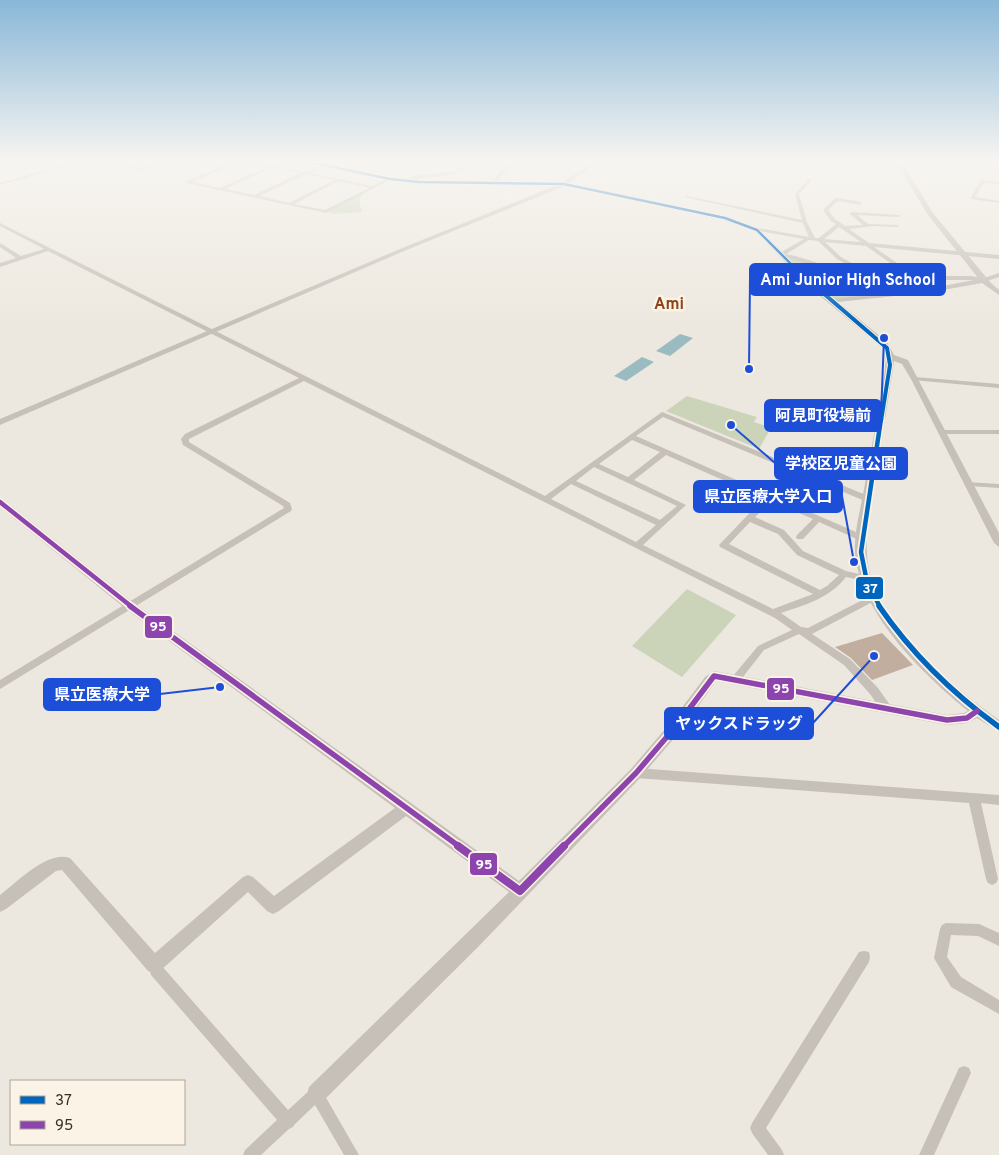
<svg xmlns="http://www.w3.org/2000/svg" width="999" height="1155" font-family="Overpass,'Noto Sans JP',sans-serif">
<style>
.green{fill:#cbd4b8}
.water{fill:#9abbc0}
.building{fill:#c2ae9f}
.lines{fill:none;stroke-linecap:round;stroke-linejoin:round}
.minor{fill:#c6c0b8;fill-rule:evenodd}
.tertiary{fill:#c6c0b8;fill-rule:evenodd}
.bus-1-far3-casing{stroke:#faf3e6;stroke-width:4.5}
.bus-1-far2-casing{stroke:#faf3e6;stroke-width:6}
.bus-1-far1-casing{stroke:#faf3e6;stroke-width:8}
.bus-1-casing{stroke:#faf3e6;stroke-width:9}
.bus-2-far2-casing{stroke:#faf3e6;stroke-width:8}
.bus-2-far1-casing{stroke:#faf3e6;stroke-width:9}
.bus-2-casing{stroke:#faf3e6;stroke-width:11}
.bus-1-far3{stroke:#0065bd;stroke-width:2.5}
.bus-1-far2{stroke:#0065bd;stroke-width:4}
.bus-1-far1{stroke:#0065bd;stroke-width:4.5}
.bus-1{stroke:#0065bd;stroke-width:5.5}
.bus-2-far2{stroke:#8e44ad;stroke-width:4.5}
.bus-2-far1{stroke:#8e44ad;stroke-width:5.5}
.bus-2{stroke:#8e44ad;stroke-width:8}
.labels{text-anchor:middle;stroke-width:5;stroke-linejoin:round;paint-order:stroke}
.far-district-label{font-size:16px;font-weight:bold;fill:#8b431a;stroke:#faf3e6}
.leader{fill:none;stroke:#1d4ed8;stroke-width:2}
.callout-dot{fill:#1d4ed8;stroke:#faf3e6;stroke-width:2}
.callout{fill:#1d4ed8;stroke:#1d4ed8;stroke-width:2}
.callout-label{font-size:16px;text-anchor:middle;font-weight:bold;fill:#fff}
.line-badge{stroke:#faf3e6;stroke-width:2}
.badge-label{font-size:14px;text-anchor:middle;font-weight:bold;fill:#fff}
</style>
<rect width="100%" height="100%" fill="#ede8df"/>
<path class="green" d="M360,194h3l-4,6 3,12 -28,2 -7,-2z
M786,256l54,20 28,20 -37,4z
M687,396l70,21 -3,5 17,6 -12,21 -93,-38z
M687,589l49,26 -54,62 -50,-31z"/>
<path class="water" d="M680,334l13,4 -23,18 -14,-5z
M642,357l12,5 -28,19 -12,-5z"/>
<path class="building" d="M882,633l31,32 -41,15 -21,-22 -16,-11z"/>
<g class="lines">
<path class="minor" d="M76,162h6l-82,23v-2z
M114,162h5l9,3 9,-3h5l-10,5 7,2 20,-7h5l-25,10z
M206,162c6,0 12,2 19,2 4,0 8,-2 13,-2l-45,20 27,6 49,-22 -17,-4h7l46,10 18,-8 2,2 -15,7 63,13 15,-8 4,1 -66,34 -140,-30v-2l36,-15zM273,167l28,6 -47,22 -29,-6zM306,174l28,6 -45,23 -29,-7zM339,181l30,7 -44,22 -31,-6z
M358,162h6l-23,7 -2,-1z
M469,162h4c-17,18 -47,14 -69,19l-2,-1c21,-10 49,-1 67,-18z
M514,162h5l-14,9 -10,14h-4l10,-16z
M552,162h9l29,5 -2,1z
M972,162h6l21,6v2z
M808,179l4,1 -13,14 8,28 8,16h4l17,-14 -5,-3 -8,-11 12,-12 22,3 4,2v2l-23,-4 -10,9 7,9 10,7 18,-1 -13,-11v-1l2,-1 47,3 2,1 -2,1 -42,-2 11,9 29,1 2,1 -2,1 -23,-1 -25,3 20,14 130,12v4l-125,-12 42,29h55l13,2 15,-5v4l-15,5 -13,-2h-50l13,9 1,1 -3,2 -18,-12h-37l6,16 -3,2 -3,-2 -5,-17 -35,-20 -19,-18 -9,-1 -23,14c31,7 65,19 88,43l-5,1 -20,-15 -22,-12 -49,-17 26,-15 -50,-9 3,-2 52,9 -6,-14 -118,-26 2,-1 115,24 -7,-26zM839,227l22,15 -37,-3zM825,242l41,4 43,30h-34l-34,-19z
M981,180l18,2v2l-15,-1 -9,14 24,4v2l-29,-4z
M0,223l545,273 117,-84 209,85 1,2 -1,2h-6l-202,-84 -27,19 229,100 1,2 -1,2h-6l-40,-18 -16,17h-6l-1,-2 1,-2 16,-16 -42,-18 -16,16 29,13 19,21 43,20 22,5 1,2 -1,2 -3,1 -19,-4c-16,21 -41,28 -65,36l20,14 7,1 64,-33h6l1,2 -1,2 -66,35 38,25 28,29 12,17 1,3 -1,3 -4,1 -4,-1 -12,-17 -26,-29 -45,-31 -35,16 -25,32 -3,1 -3,-1 -2,-3 2,-3 25,-30 34,-16 -17,-12 -471,-237 -115,58v3l101,61 2,6 -1,2 -291,178v-9l284,-172 -1,-2 -100,-61 -2,-6 4,-5 114,-56 -251,-127 -48,16v-4l16,-5 -16,-11v-4l21,13 23,-7 -44,-23zM632,440l28,12 -32,25 -29,-13zM666,455l98,43 -45,47 1,2 93,47 -40,15 -130,-64 43,-40 -52,-25zM594,467l83,39 -17,14 -84,-39zM571,484l85,41 -20,17 -85,-43zM750,522l28,12 19,21 42,20 -12,11 -7,4 -91,-46z
M915,377l84,7v4l-86,-8v-2z
M940,430h59v4h-59z
M967,482l32,2v4l-29,-2h-3l-1,-2z
M636,768l363,27v10l-18,-2 17,76 -2,4 -4,2 -4,-2 -2,-4 -17,-76 -333,-25 -4,-2 -1,-3 1,-3z
M946,923l33,1 20,9v13l-21,-10 -27,-1 -4,22 14,20 38,23v14l-48,-27 -17,-29 6,-29 2,-4z
M864,951l5,1 1,5 -1,5 -103,166 16,22 2,5h-16l-16,-22 -2,-5 2,-5 107,-171z
M154,959l5,1 2,5 127,145 23,-21 5,-2 5,2 38,66h-15l-29,-50 -20,19 -2,3 -4,2 -28,26h-18l2,-5 32,-30 -126,-145 -3,-10 1,-5z
M964,1066l5,2 2,5 -37,82h-15l40,-87z"/>
<path class="tertiary" d="M306,162h9l75,15 29,3 144,2 30,-20h6l-30,21 156,33 34,13 55,53 19,17 99,-11 47,-9 -51,-64 -32,-53h6l31,51 57,69 9,8v5l-17,-12 -50,9 -94,10 49,40 7,13 14,5 91,173v14l-5,-4 -83,-164 -9,-15 -8,-3 -27,175c-1,16 0,30 5,45 17,51 84,109 127,139v12l-22,-14 -10,5 -20,2 -231,-44 -34,48 -41,48 -162,169 -156,155 -7,2 -7,-2 -2,-7 2,-7 200,-195 -103,-76 -127,95 -6,3 -6,-3 -19,-19 -88,79 -6,2 -6,-2 -86,-101 -6,1 -50,38 -6,3v-17c17,-13 48,-45 70,-37l85,95 88,-76 5,-2 5,2 21,19 121,-88 -269,-199 -126,-102v-8l4,1 130,103 385,278 112,-112 41,-48 33,-44 9,-6 233,44 17,-2 4,-2c-45,-37 -102,-92 -112,-150 -4,-23 4,-49 8,-72 7,-39 15,-79 21,-119l1,-14 -3,-8 -75,-62 -53,-55 -32,-11 -158,-34 -161,65 -404,174v-6l400,-170 155,-63 -136,-2 -29,-3z"/>
<defs>
<path id="bus-1-far3" d="M309,162l81,17 29,3 145,2 161,34 32,12 45,45"/>
<path id="bus-1-far2" d="M801,274l86,74 3,17 -9,56"/>
<path id="bus-1-far1" d="M880,607l-13,-25 -6,-30 20,-133"/>
<path id="bus-1" d="M879,606c33,48 73,87 120,121"/>
<path id="bus-2-far2" d="M0,502l132,105"/>
<path id="bus-2-far1" d="M130,606l330,241
M563,847l73,-74 41,-48 37,-49 233,44 20,-2 10,-7"/>
<path id="bus-2" d="M458,846l62,45 44,-45"/>
</defs>
<use href="#bus-1-far3" class="bus-1-far3-casing"/>
<use href="#bus-1-far2" class="bus-1-far2-casing"/>
<use href="#bus-1-far1" class="bus-1-far1-casing"/>
<use href="#bus-1" class="bus-1-casing"/>
<use href="#bus-2-far2" class="bus-2-far2-casing"/>
<use href="#bus-2-far1" class="bus-2-far1-casing"/>
<use href="#bus-2" class="bus-2-casing"/>
<use href="#bus-1-far3" class="bus-1-far3"/>
<use href="#bus-1-far2" class="bus-1-far2"/>
<use href="#bus-1-far1" class="bus-1-far1"/>
<use href="#bus-1" class="bus-1"/>
<use href="#bus-2-far2" class="bus-2-far2"/>
<use href="#bus-2-far1" class="bus-2-far1"/>
<use href="#bus-2" class="bus-2"/>
</g>
<linearGradient id="sky" x2="0" y2="1"><stop stop-color="#89b7d8"/><stop offset="0.5" stop-color="#f7f5f1"/><stop offset="1" stop-color="#f7f5f1" stop-opacity="0"/></linearGradient>
<rect width="999" height="323" fill="url(#sky)"/>
<g class="labels">
<g class="far-district-label">
<text x="669" y="309">Ami</text>
</g>
</g>
<path class="leader" d="M749 369L750 279M884 338L881 415M731 425L775 463M854 562L842 496M220 687L160 694M874 656L813 723"/>
<g class="callout-dot">
<circle cx="749" cy="369" r="5"/>
<circle cx="884" cy="338" r="5"/>
<circle cx="731" cy="425" r="5"/>
<circle cx="854" cy="562" r="5"/>
<circle cx="220" cy="687" r="5"/>
<circle cx="874" cy="656" r="5"/>
</g>
<g class="callout">
<rect x="750" y="264" width="195" height="31" rx="5"/>
<rect x="765" y="400" width="116" height="31" rx="5"/>
<rect x="775" y="448" width="132" height="31" rx="5"/>
<rect x="694" y="481" width="148" height="31" rx="5"/>
<rect x="44" y="679" width="116" height="31" rx="5"/>
<rect x="665" y="708" width="148" height="31" rx="5"/>
</g>
<g class="callout-label">
<text x="848" y="285">Ami Junior High School</text>
<text x="823" y="421">阿見町役場前</text>
<text x="841" y="469">学校区児童公園</text>
<text x="768" y="502">県立医療大学入口</text>
<text x="102" y="700">県立医療大学</text>
<text x="739" y="729">ヤックスドラッグ</text>
</g>
<g class="line-badge">
<rect x="855" y="576" width="29" height="24" rx="5" fill="#0065bd"/>
<rect x="144" y="615" width="29" height="24" rx="5" fill="#8e44ad"/>
<rect x="766" y="677" width="29" height="24" rx="5" fill="#8e44ad"/>
<rect x="469" y="852" width="29" height="24" rx="5" fill="#8e44ad"/>
</g>
<g class="badge-label">
<text x="870" y="593">37</text>
<text x="158" y="631">95</text>
<text x="781" y="693">95</text>
<text x="484" y="869">95</text>
</g>
<rect x="10" y="1080" width="175" height="65" fill="#faf3e6" stroke="#aca499"/>
<rect x="20" y="1096" width="25" height="8" fill="#0065bd" stroke="#aca499"/>
<text x="55" y="1105" font-size="15" fill="#372e26">37</text>
<rect x="20" y="1121" width="25" height="8" fill="#8e44ad" stroke="#aca499"/>
<text x="55" y="1130" font-size="15" fill="#372e26">95</text>
</svg>
